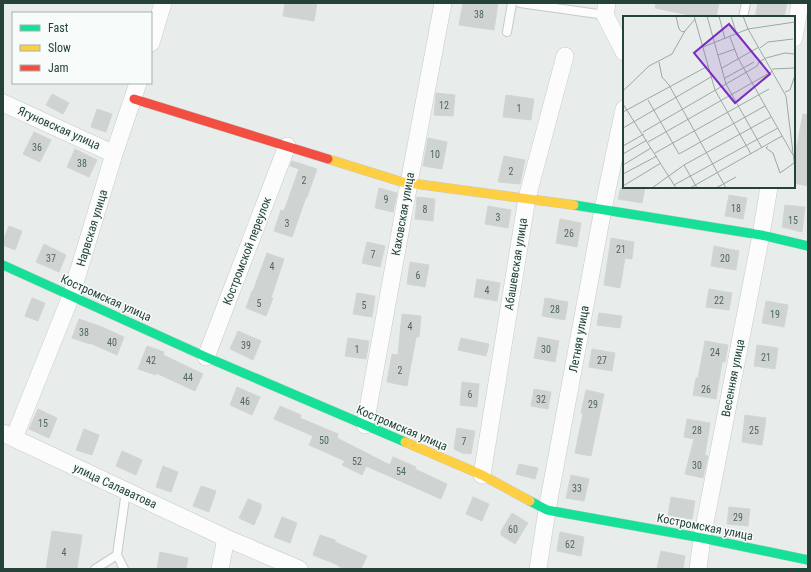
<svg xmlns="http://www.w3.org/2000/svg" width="811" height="572" font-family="'Roboto Condensed',sans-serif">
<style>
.building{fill:#cfd4d2;stroke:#d1d6d4}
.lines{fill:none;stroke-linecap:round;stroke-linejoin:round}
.lane-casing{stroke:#c5cac8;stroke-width:10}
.street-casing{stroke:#c5cac8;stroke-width:18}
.fast-casing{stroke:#c3cbc8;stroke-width:10}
.slow-casing{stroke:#c3cbc8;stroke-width:10}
.jam-casing{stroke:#c3cbc8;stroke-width:10}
.lane{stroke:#fcfcfc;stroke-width:8}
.street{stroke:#fcfcfc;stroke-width:17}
.fast{stroke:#16e098;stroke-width:9}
.slow{stroke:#ffcf43;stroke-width:9}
.jam{stroke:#f24e42;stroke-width:9}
.labels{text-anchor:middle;stroke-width:3;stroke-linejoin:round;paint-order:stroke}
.number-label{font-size:10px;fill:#506761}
.street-label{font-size:12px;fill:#24423a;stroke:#f7fbf9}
.inset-road{fill:none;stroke:#9aa9a4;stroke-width:1}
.view{fill:#7b2cbf;fill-opacity:0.15;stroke:#7b2cbf;stroke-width:2}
.inset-edge{fill:none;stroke:#24423a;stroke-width:2}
</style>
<rect width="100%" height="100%" fill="#e8edeb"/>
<path class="building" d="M285,3h32l-3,18 -31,-5z
M463,3h35l-4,27 -35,-5z
M656,3h63l-3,14h-18l-43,-9z
M758,3h29l-3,14h-29z
M436,93l19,2 -2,21 -19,-1z
M52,94l17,9 -6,11 -17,-9z
M506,95l28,4 -3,21 -28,-3z
M97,109l15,5 -6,18 -15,-5z
M803,114l5,1v71l-14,-3v-23z
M34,132l17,8 -11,22 -17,-8z
M428,138l19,4 -5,27 -19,-3z
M75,149l22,11 -8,17 -22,-10z
M504,156l21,4 -5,24 -22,-2z
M292,161l25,8 -10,28h-1l-14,40 -18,-6 7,-21 3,1 15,-42 -9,-3z
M621,187h24l-3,16 -24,-4z
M379,188l18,5 -4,19 -18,-4z
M729,195l18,3 -4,21 -18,-3z
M417,197l18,2 -2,22 -18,-2z
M785,205l20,2 -3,25 -20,-5z
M488,206l23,4 -3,18 -23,-4z
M560,219l21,4 -4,24 -21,-4z
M9,226l13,5 -7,19 -12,-5v-4z
M611,238l23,4 -2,17 -7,-1 -5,30 -16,-3z
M367,242l18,4 -5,21 -18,-4z
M44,244l22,11 -7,17 -23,-10z
M714,246l25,5 -3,19 -25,-4z
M267,253l17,6 -13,39h2l-7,18 -20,-8 6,-17h1z
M410,262l19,3 -4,22 -18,-3z
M477,279l23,4 -3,18 -23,-4z
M709,289l23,4 -3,17 -23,-3z
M357,293l18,3 -3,21 -19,-3z
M32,298l13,5 -7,18 -13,-5z
M545,298l23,4 -3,18 -23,-4z
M766,301l22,4 -4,22 -22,-4z
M599,313l23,3 -2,12 -23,-3z
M402,314l19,2 -2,21h-3l-9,49 -20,-4 5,-28 6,1z
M79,319l23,8 22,10 -7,18 -27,-12v1l-18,-6z
M238,331l23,10 -8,19 -23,-11z
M538,337l21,4 -4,21 -21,-4z
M348,338l21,3 -3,18 -21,-3z
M461,338l28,6 -3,12 -28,-6z
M705,341l23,4 -3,17h-3l-6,37 -23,-4 3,-17h2z
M757,345l21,3 -3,21 -21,-3z
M147,346l17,6 -1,3 40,19 -8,17 -39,-18v2l-18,-6z
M592,349l23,4 -3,18 -23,-4z
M462,382l17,2 -2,23 -17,-2z
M237,387l23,10 -8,18 -22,-10z
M534,389l17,3 -3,17 -17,-3z
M586,390l18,4 -13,62 -16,-3 8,-39 -2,-1z
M280,406l21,9 -1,3 38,16 -1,4 53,27 3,-8 23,10 -1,2 32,15 -6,15 -75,-33 -4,9 -20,-10 3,-4 -36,-16 4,-9 -39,-17z
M38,409l19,9 -8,20 -20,-9z
M745,415l21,3 -4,27 -20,-3z
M687,419l23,4 -5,32 3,1 -5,22 -18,-4 9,-35 -10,-2z
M457,428l18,3 -4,23 -9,-1 -8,-4z
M84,429l15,6 -7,20 -16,-5z
M122,451l20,9 -6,15 -20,-9z
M519,464l19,4 -3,11 -19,-5z
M163,466l15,6 -7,20 -15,-5z
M571,475l18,4 -5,22 -18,-3z
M201,486l15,5 -7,21 -16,-6z
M473,497l16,7 -7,17 -16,-7z
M671,497l24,4 -3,18 -24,-4z
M248,499l13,5v5l-7,16 -15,-7z
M729,507l21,2 -2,17 -21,-2z
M512,513l16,10 -13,21 -14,-9v-4z
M282,517l15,6 -7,20 -16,-6z
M52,531l30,4 -5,34h-31z
M560,532l24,5 -3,19 -24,-5z
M320,535l15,5v2l32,14 -6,13h-16l-7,-3v-1l-25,-10z
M661,551l24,5 -2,13h-26z
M160,552l28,6 -2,11h-29z"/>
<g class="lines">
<defs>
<path id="lane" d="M520,3l85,12
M743,17l3,-14
M507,32l5,-29
M117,555l7,14
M95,569l22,-14 9,-64"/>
<path id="street" d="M607,3l-2,12 19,37
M794,38l6,-35
M151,43l12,-40
M3,103l111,51
M206,357l81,-211
M365,425l44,-242 34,-180
M3,433l223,105 73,31
M14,438l57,-142 43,-142 24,-71
M482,475l45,-277 38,-142
M220,569l6,-31
M538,569l9,-59 56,-301 21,-100
M698,569l4,-31 59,-303 8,-48"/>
<path id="fast" d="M574,205l187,30 47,11
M3,265l203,92 199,85
M530,501l17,9 155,28 106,22"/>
<path id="slow" d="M328,159l74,23 172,23
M405,442l77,33 48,26"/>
<path id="jam" d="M134,99l194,60"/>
</defs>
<use href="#lane" class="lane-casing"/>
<use href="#street" class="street-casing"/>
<use href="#fast" class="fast-casing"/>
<use href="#slow" class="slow-casing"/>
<use href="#jam" class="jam-casing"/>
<use href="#lane" class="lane"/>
<use href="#street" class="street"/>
<use href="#fast" class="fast"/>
<use href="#slow" class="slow"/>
<use href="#jam" class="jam"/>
</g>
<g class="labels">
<g class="number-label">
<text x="479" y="18">38</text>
<text x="444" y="109">12</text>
<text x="519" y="112">1</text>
<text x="37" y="151">36</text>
<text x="435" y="158">10</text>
<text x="82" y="167">38</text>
<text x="511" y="175">2</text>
<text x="304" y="184">2</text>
<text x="386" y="203">9</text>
<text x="736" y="212">18</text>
<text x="425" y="213">8</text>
<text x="498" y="221">3</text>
<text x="793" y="224">15</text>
<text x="287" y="227">3</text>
<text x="569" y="237">26</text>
<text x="621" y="253">21</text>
<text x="373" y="258">7</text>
<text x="51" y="262">37</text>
<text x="725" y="262">20</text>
<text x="272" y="270">4</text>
<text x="418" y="279">6</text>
<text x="487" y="294">4</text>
<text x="719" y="304">22</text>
<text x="259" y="307">5</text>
<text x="364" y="309">5</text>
<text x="555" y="313">28</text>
<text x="775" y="318">19</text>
<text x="410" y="330">4</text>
<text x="84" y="336">38</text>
<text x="112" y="346">40</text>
<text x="246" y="349">39</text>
<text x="357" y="353">1</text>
<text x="546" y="353">30</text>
<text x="715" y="356">24</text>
<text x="766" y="361">21</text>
<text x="151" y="364">42</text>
<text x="602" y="364">27</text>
<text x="400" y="374">2</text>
<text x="188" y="381">44</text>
<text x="706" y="393">26</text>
<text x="470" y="398">6</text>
<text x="541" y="403">32</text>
<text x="245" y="405">46</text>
<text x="593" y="408">29</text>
<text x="43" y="427">15</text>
<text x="697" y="434">28</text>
<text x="754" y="434">25</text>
<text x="324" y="444">50</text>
<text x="464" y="445">7</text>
<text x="357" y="465">52</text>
<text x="697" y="469">30</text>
<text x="401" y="475">54</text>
<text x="577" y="492">33</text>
<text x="738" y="521">29</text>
<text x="513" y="533">60</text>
<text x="570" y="548">62</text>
<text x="64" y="556">4</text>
</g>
<g class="street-label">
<text transform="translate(59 128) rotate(24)" y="4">Ягуновская улица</text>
<text transform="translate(403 214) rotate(-80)" y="4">Каховская улица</text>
<text transform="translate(92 228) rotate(-73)" y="4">Нарвская улица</text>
<text transform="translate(247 251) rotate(-69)" y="4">Костромской переулок</text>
<text transform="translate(516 264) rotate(-81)" y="4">Абашевская улица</text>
<text transform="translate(106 298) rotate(24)" y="4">Костромская улица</text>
<text transform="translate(579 339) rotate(-80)" y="4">Летняя улица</text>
<text transform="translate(733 378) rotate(-79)" y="4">Весенняя улица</text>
<text transform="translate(402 428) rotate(23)" y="4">Костромская улица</text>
<text transform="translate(115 486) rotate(25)" y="4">улица Салаватова</text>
<text transform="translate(705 527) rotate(11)" y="4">Костромская улица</text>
</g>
</g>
<g transform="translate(623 16)">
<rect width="172" height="172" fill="#e8edeb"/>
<path class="inset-road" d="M53,0l3,13 3,3 3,-1M71,0l21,74 36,64M84,0l19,68 36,64M96,0l6,23M108,0l6,19M120,0l5,13 38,67 9,73M107,21l8,21 55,97M80,31l45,-18 47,-7M137,32l8,-6 25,-3M95,39l17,-6M36,46l3,15 7,8 57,103M99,52l37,-21M149,53l23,-1M102,62l29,-16M0,75l26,-25 23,-12 13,-23 10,-12M162,76l5,-2 5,-15M25,84l31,54 86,-48M0,88l53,84M0,96l85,-46M0,112l88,-51M20,116l114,-66 2,-4 7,-4 19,-5 10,1M25,126l125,-71M0,130l21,-12M145,130l-2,2 7,5 7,20 14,-10M32,137l114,-64M0,138l24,-14M0,149l28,-17M61,149l13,23M0,158l34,-18M51,169l104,-57M0,170l38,-23M29,172l32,-23 87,-48M67,172l92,-52M93,172l20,-11"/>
<path class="view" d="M106,8l41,50 -35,29 -41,-50z"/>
<rect width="172" height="172" class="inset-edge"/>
</g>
<rect width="811" height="572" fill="none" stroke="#24423a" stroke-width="8"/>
<rect x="12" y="12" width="140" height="72" fill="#f7fbf9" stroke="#a3b1ad"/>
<rect x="20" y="25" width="20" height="6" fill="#16e098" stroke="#a3b1ad"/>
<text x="48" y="32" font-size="12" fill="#24423a">Fast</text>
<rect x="20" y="45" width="20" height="6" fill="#ffcf43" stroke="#a3b1ad"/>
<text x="48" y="52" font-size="12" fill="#24423a">Slow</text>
<rect x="20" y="65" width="20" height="6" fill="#f24e42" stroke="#a3b1ad"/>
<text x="48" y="72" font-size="12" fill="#24423a">Jam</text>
</svg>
